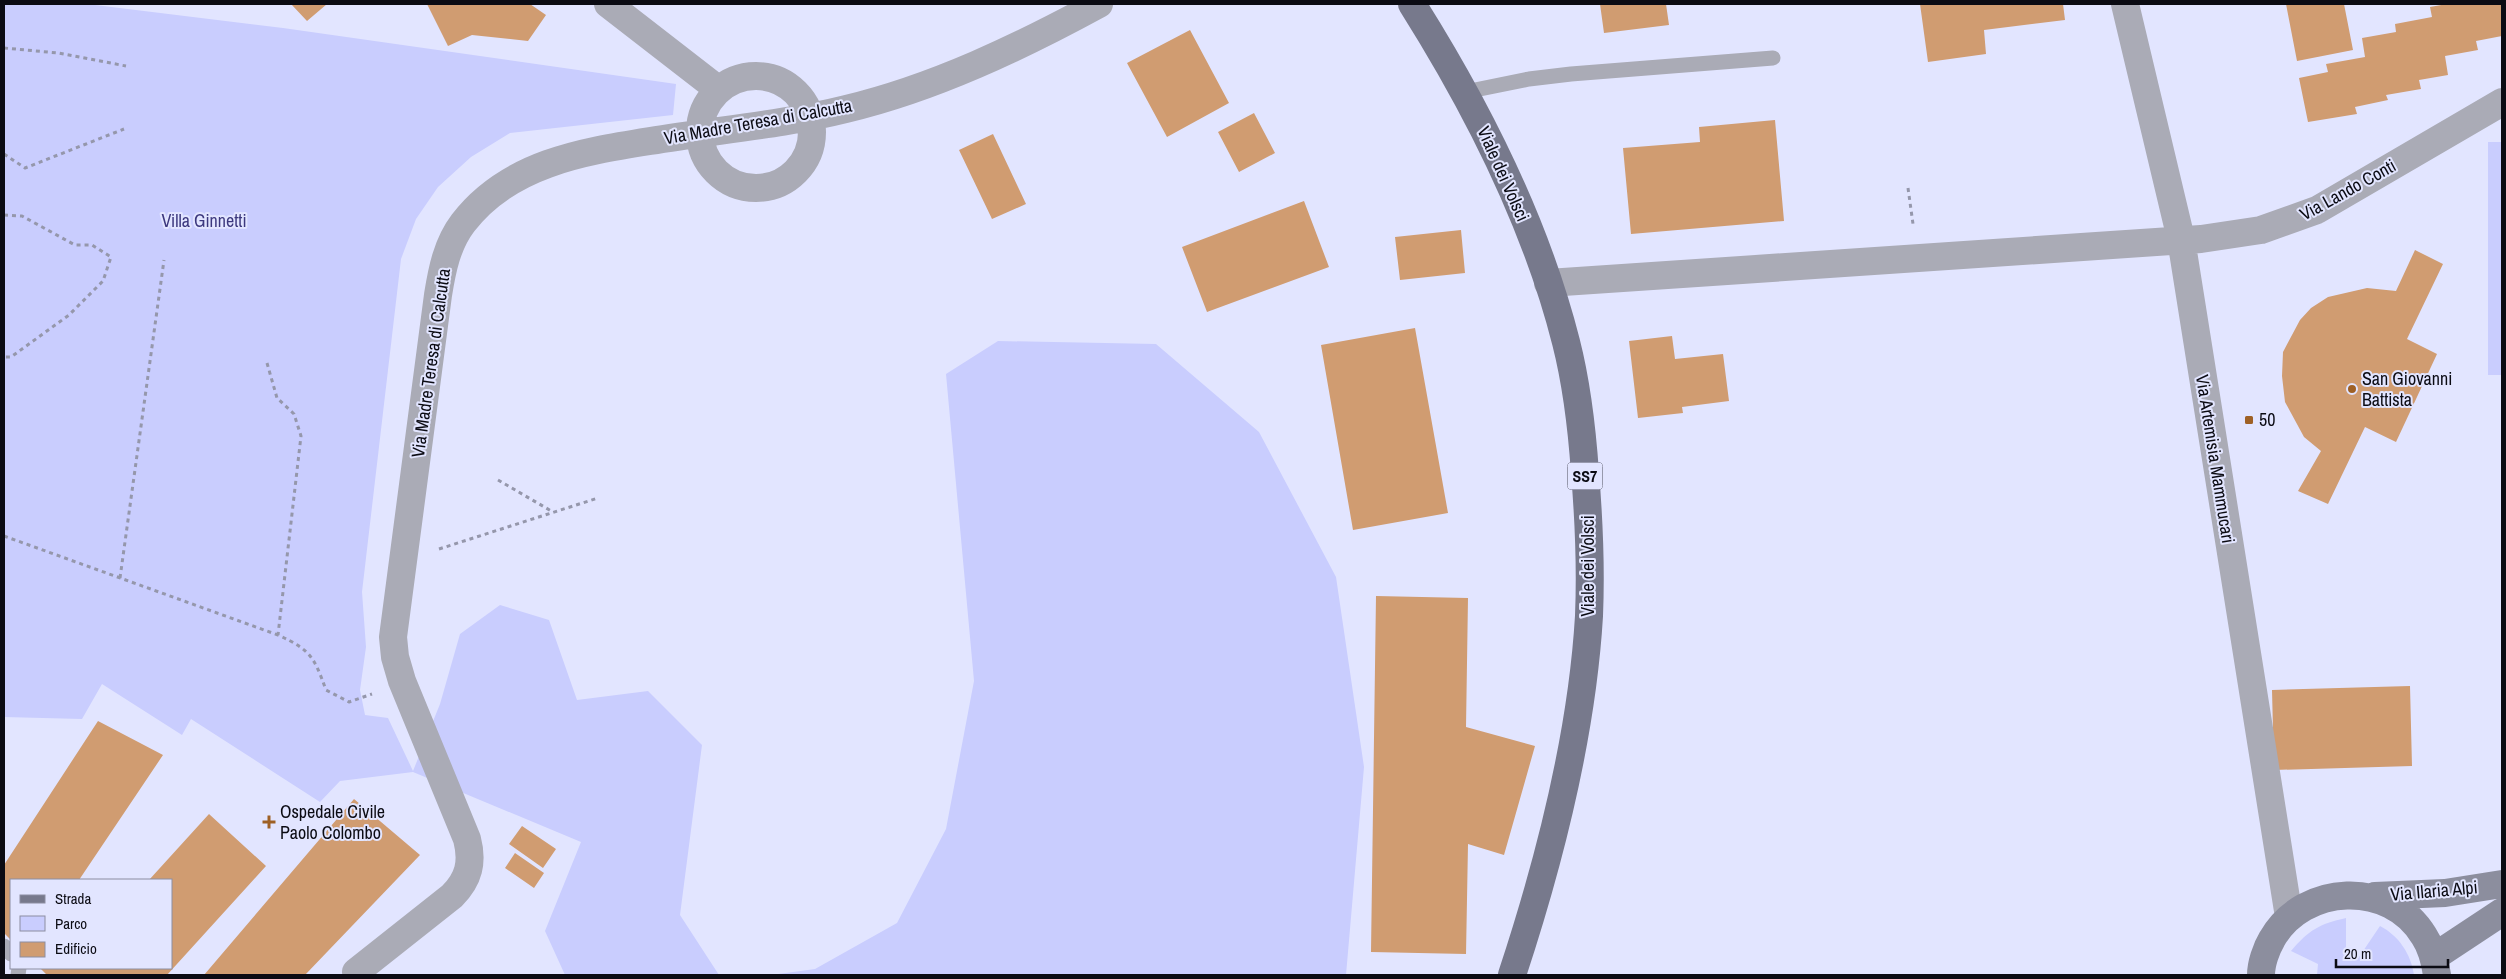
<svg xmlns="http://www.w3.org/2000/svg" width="2506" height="979" font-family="'Archivo Narrow',sans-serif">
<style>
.green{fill:#c9cdfe}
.building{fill:#d09c71}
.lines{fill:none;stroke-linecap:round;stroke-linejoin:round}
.path{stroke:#9597ab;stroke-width:3;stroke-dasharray:4 4;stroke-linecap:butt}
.lane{stroke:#aaabb6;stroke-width:15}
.street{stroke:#aaabb6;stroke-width:28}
.secondary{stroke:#8c8e9e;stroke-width:28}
.primary{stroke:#77798c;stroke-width:28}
.poi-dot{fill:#9e6025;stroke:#e2e5ff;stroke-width:2}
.labels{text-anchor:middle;stroke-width:4;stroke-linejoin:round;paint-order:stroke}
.shield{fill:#e2e5ff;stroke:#4c4c5a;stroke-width:1}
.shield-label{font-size:16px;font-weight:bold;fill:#0b0b13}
.street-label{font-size:18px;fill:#0b0b13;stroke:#e2e5ff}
.park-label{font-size:18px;fill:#3c387e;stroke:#e2e5ff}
.poi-label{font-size:18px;fill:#0b0b13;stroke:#e2e5ff;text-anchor:start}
</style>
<rect width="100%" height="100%" fill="#e2e5ff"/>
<path class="green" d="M4,4h83l196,24 393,56 -3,31 -163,18 -39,24 -33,30 -22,32 -15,40 -39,333 4,55 -6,43 5,25 23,3 25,53 27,-67 20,-70 40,-29 49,15 28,80 71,-9 54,54 -22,170 39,60h-154l-20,-44 36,-89 -168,-70 -73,9 -20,21 -129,-83 -9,16 -80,-51 -20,35 -78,-2z
M2488,142h14v233h-14z
M998,341l158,3 103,88 77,145 28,190 -18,208h-575l44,-6 82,-46 49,-94 28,-148 -28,-307z
M2346,918v40l11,2 23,-34c19,10 31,28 34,49h-97l1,-11 -27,-13c18,-21 28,-27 55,-33z"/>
<path class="building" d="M291,4h36l-20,17z
M427,4h103l16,11 -18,26 -56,-6 -24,11z
M1600,4h66l3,21 -65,8z
M1920,4h143l2,16 -81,10 2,24 -58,8z
M2286,4h58l9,46 -56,11z
M2447,4h55v32l-26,5 2,9 -33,6 3,19 -29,5 2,9 -35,6 2,5 -33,7 2,7 -49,8 -9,-44 29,-6 -2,-8 39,-7 -3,-19 34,-6 -1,-8 37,-7 -2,-10z
M1190,30l39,73 -62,34 -40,-74z
M1254,113l21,40 -36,19 -21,-40z
M1775,120l9,101 -153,13 -8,-86 77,-6 -1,-15z
M993,134l33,70 -34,15 -33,-69z
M1304,201l25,66 -122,45 -25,-65z
M1461,230l4,43 -65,7 -5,-43z
M2415,250l28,14 -36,75 30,15 -41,88 -31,-15 -37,77 -30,-13 23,-40 -17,-14 -19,-35 -3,-26 1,-24 17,-32 11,-12 17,-11 39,-9 29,3z
M1415,328l33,185 -95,17 -32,-185z
M1672,336l3,23 48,-5 6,47 -47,6 1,6 -45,5 -9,-77z
M1376,596l92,2 -2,129 69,19 -31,109 -36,-11 -2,110 -95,-2z
M2410,686l2,80 -138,4 -2,-80z
M98,721l65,34 -84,125h-68v60l-7,-7v-68z
M354,799l66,56 -115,120h-101z
M209,814l57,52 -99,109h-120l-7,-7h131v-88h-22z
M522,826l34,23 -13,19 -34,-24z
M515,853l29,20 -10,15 -29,-20z"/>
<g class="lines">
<path class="path" d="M4,48l54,5 68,13
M4,154l21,14 99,-39
M1908,188l5,36
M4,215l18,1 53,29h17l19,12 -8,24 -34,34 -58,42h-7
M267,363l10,35 17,16 7,22 -23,199
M498,480l55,32
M4,536l274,99c33,15 36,22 48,55l23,12 23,-8
M439,549l159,-51
M120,578l44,-318"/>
<path class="lane" d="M1465,92l64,-13 42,-5 202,-16
M4,946l7,8
M18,975l1,-7"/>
<path class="street" d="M608,4l111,86
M2125,4l56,235 108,678
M700 132a56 56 0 1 1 112 0a56 56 0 1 1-112 0Z
M1548,283l653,-44 60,-9 56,-20 185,-108
M356,972l96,-76c17,-17 21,-34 15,-57l-65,-158 -7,-24 -2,-20 45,-342c4,-25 9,-51 25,-72 45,-59 118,-71 187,-82 65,-11 132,-16 196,-32 88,-21 174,-62 253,-105"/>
<path class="secondary" d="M2375,896l70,-3 57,-9
M2434,957l68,-45
M2261,975c0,-11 5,-26 11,-36 31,-55 118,-60 152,-3 8,12 11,25 13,39"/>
<path class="primary" d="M1412,4c65,103 124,220 154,338 11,43 16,87 19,131 4,48 6,95 4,143 -7,118 -40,247 -77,359"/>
</g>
<g class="poi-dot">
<circle cx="2352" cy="389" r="5"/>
<rect x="2244" y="415" width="10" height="10" rx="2.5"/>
<path d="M266.5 814.5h5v5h5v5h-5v5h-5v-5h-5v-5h5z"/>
</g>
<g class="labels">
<rect class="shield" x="1567.5" y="462.5" width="35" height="27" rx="4"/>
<g class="shield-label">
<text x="1585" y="482">SS7</text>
</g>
<g class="street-label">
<text transform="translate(758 122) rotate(-10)" y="6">Via Madre Teresa di Calcutta</text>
<text transform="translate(1503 174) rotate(66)" y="6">Viale dei Volsci</text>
<text transform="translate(2348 190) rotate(-29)" y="6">Via Lando Conti</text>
<text transform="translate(431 363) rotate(-82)" y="6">Via Madre Teresa di Calcutta</text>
<text transform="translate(2215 459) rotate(81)" y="6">Via Artemisia Mammucari</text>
<text transform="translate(1588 566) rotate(-90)" y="6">Viale dei Volsci</text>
<text transform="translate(2434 891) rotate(-5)" y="6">Via Ilaria Alpi</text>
</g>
<g class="park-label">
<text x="204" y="227">Villa Ginnetti</text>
</g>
<g class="poi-label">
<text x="2362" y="385">San Giovanni<tspan x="2362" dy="21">Battista</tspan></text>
<text x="2259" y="426">50</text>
<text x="280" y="818">Ospedale Civile<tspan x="280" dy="21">Paolo Colombo</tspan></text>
</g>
</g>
<rect width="2506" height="979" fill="none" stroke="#0b0b13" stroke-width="10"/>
<rect x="10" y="879" width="162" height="90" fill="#e2e5ff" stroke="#8c8ea1"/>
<rect x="20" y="895" width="25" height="8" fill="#77798c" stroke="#8c8ea1"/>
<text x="55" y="904" font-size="15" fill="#0b0b13">Strada</text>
<rect x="20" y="916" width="25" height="15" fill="#c9cdfe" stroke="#8c8ea1"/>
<text x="55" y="929" font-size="15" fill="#0b0b13">Parco</text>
<rect x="20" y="942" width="25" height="15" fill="#d09c71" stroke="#8c8ea1"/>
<text x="55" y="954" font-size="15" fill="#0b0b13">Edificio</text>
<path d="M2336 959v8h112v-8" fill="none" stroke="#0b0b13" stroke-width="2.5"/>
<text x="2344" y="959" font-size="15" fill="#0b0b13" stroke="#e2e5ff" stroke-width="4" paint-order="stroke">20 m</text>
</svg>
